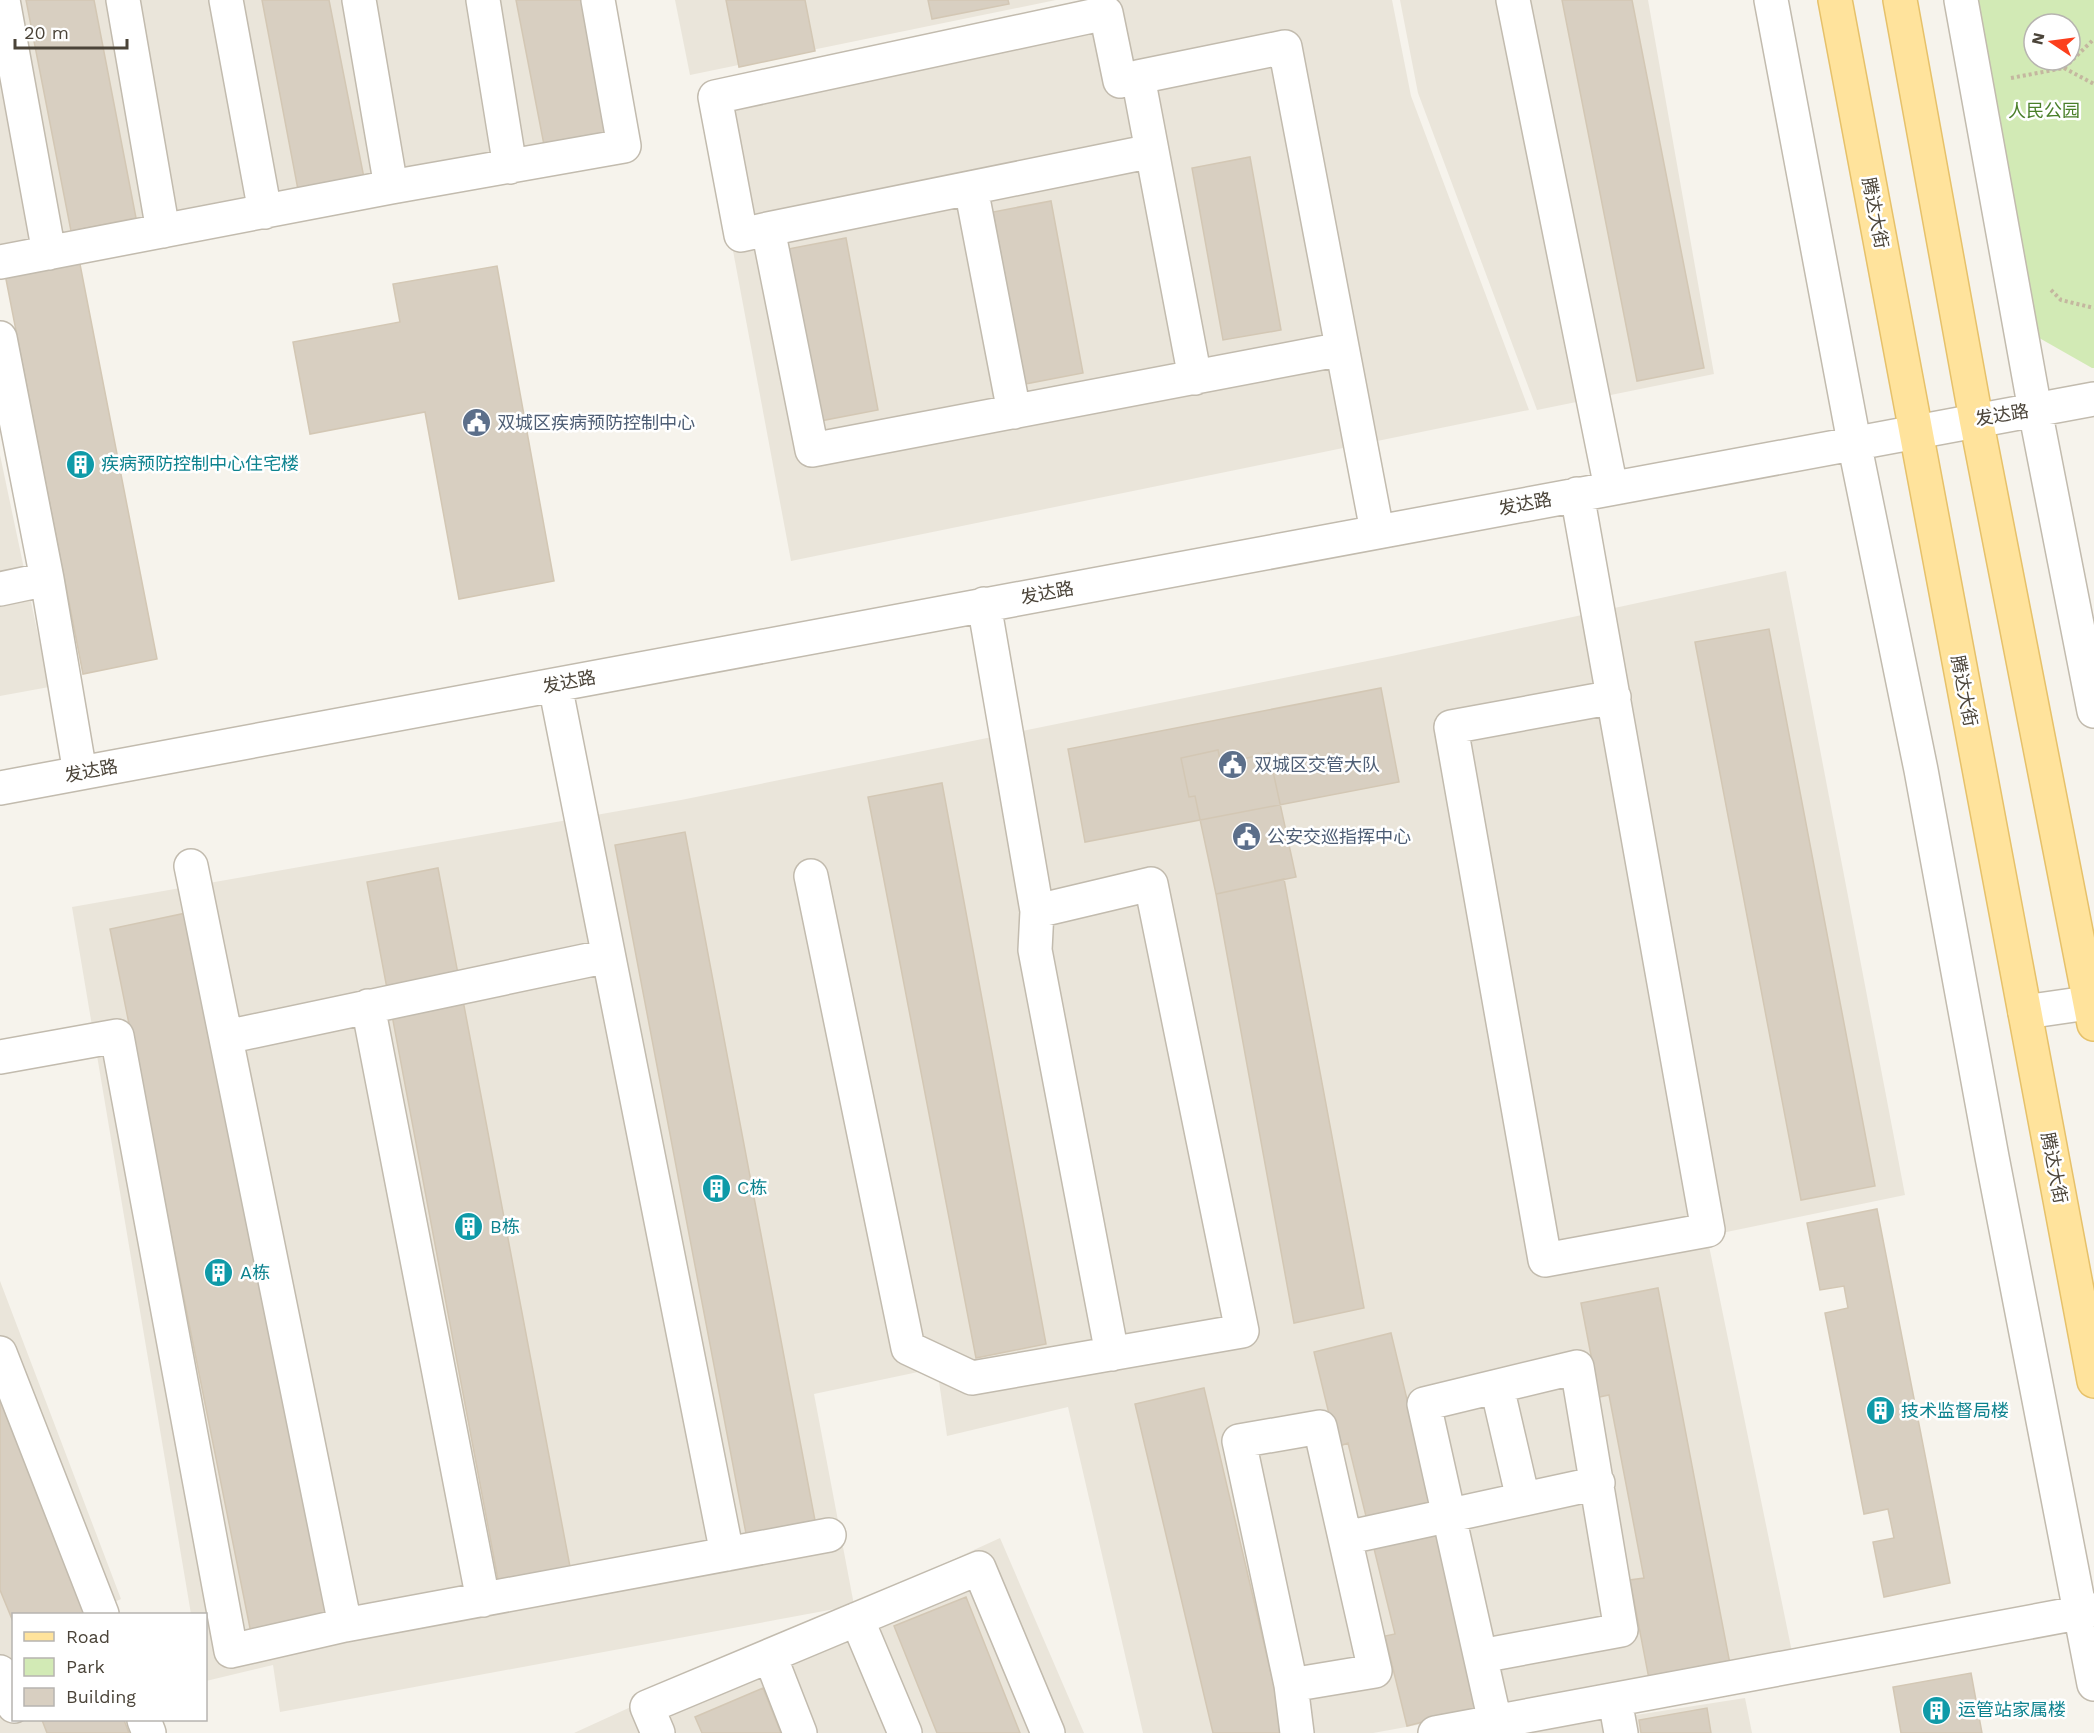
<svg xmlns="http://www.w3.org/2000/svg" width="2094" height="1733" font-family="'Work Sans','Noto Sans SC',sans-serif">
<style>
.residential{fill:#eae5da}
.green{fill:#d2eab5;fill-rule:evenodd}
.building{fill:#d8cfc1;stroke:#d3c7b4;stroke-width:1.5}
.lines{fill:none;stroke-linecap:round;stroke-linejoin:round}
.minor-casing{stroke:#c2bbae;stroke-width:36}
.major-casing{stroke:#e6c16a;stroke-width:36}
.path{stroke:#c4b79f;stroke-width:4;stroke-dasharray:3 3;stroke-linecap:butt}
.minor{stroke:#fff;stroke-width:33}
.major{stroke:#ffe39c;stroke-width:33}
.labels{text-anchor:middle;stroke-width:5;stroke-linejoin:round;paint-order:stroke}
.park-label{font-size:18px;fill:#4a7f2a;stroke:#fff}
.street-label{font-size:18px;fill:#4b4439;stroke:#fff}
.service-label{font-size:18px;fill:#4e5e75;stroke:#fff;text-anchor:start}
.culture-label{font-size:18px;fill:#0d838f;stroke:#fff;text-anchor:start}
</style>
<rect width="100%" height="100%" fill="#f6f3ec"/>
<path class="residential" d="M0,0h581l25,154 -606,115z
M675,0h381l-366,75z
M1101,0h291l19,96 118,314 -738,151 -89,-476z
M1400,0h248l66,374 -177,36 -119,-317z
M0,455l49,232 -49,9z
M1786,571l119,624 -198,41 86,421 -420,76h-230l-75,-326 -121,29 -10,-68 -123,26 40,211 146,-67 84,195h-510l277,-127 -571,106 -7,-47 -67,16v-67h-15l-119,-707 609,-107 711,-144z
M0,1281l121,318 -11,5 3,10h-99v106h136l5,13h-155z
M1745,1698l7,35h-231z"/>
<path class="green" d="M1975,0h119v368h-2l-58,-33zM2034,24h36v36h-36z"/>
<path class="building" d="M26,0h68l42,218 -65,13z
M262,0h67l36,183 -66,12z
M516,0h68l26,137 -65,13z
M726,0h79l10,51 -76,16z
M928,0h80l1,4 -77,15z
M1562,0h70l72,368 -67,13z
M1250,157l31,173 -58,10 -31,-172z
M1051,201l32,172 -58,11 -32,-172z
M846,238l32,172 -58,11 -32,-172z
M78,254l79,405 -74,15 -79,-405z
M497,266l57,315 -95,18 -34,-187 -115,22 -17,-92 107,-20 -7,-38z
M1769,629l106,557 -74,14 -106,-558z
M1381,688l18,94 -314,60 -17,-93z
M1218,750l3,14 48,-11 27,124 -80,17 -21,-98 -6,1 -8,-39z
M942,783l104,561 -70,14 -108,-561z
M685,832l132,699 -69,13 -133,-699z
M438,868l133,704 -72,13 -132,-703z
M1284,879l80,429 -70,15 -78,-429z
M186,913l142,704 -77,16 -141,-704z
M1877,1209l73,374 -66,14 -11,-55 21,-4 -6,-29 -24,5 -39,-201 23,-5 -4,-22 -24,4 -13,-67z
M1658,1288l72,376 -81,15 -19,-99 14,-2 -35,-183 -10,2 -18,-94z
M1391,1333l90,374 -74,19 -22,-90 10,-2 -47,-191 -11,4 -23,-95z
M1204,1388l81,345h-72l-78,-329z
M0,1394l86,218 -8,2h-64v10l-14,-34z
M966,1597l54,136h-83l-43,-107z
M1971,1673l11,60h-81l-8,-46z
M763,1688l18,45h-79l-7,-16z
M1707,1708l4,25h-70l-2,-13z
M42,1720h82l5,13h-82z"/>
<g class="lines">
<defs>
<path id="minor" d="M3,0l46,253
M123,0l40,231
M226,0l39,212
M359,0l32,187
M483,0l27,167
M1513,0l98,488
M1771,0l83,442 67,328 71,387 102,527
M1961,0l74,410 59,301
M1152,151l-384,78 44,221 530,-101
M971,188l43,224
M768,229l-27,6 -26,-138 391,-84 14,68 18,-4
M0,262l391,-75 233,-41 -26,-146
M0,338l47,241 -47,10
M1195,378l-57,-301 147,-30 92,484
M1577,494l131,736 -163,30 -94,-533 163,-30
M47,579l33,194
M555,685l172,869
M0,788l2094,-389
M191,866l154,759 484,-90
M811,876l97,472 64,30 270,-47 -91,-447 -114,27 -53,-307
M1037,911l-2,39 77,404
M368,1006l115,594
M2025,1012l69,-10
M226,1037l382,-81
M0,1057l117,-21 114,615 114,-26
M0,1353l102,261
M1497,1387l26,112
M1345,1538l253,-55
M857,1619l48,114
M770,1656l30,77
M1481,1656l140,-26 -44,-263 -153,37 71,318
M0,1672l14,34
M1291,1685l84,-14 -55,-244 -81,14 52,244 6,48
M1615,1700l6,33
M144,1720l5,13
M658,1733l-11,-26 332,-139 69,165
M1435,1733l659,-123"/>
<path id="major" d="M1835,0l259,1381
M1900,0l76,419 118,605"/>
</defs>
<use href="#minor" class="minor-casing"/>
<use href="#major" class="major-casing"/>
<path class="path" d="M2064,68l30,16
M2011,78l53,-10 30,-29
M2051,290l10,10 33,8"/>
<use href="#minor" class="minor"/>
<use href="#major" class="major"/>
</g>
<defs>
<symbol id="civic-disc" viewBox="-11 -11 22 22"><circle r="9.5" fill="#5c6f8a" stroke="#fff"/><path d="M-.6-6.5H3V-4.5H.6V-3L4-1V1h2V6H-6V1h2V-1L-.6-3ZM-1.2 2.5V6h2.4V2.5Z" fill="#fff"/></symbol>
<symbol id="building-disc" viewBox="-11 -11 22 22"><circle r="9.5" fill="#0f9aa8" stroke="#fff"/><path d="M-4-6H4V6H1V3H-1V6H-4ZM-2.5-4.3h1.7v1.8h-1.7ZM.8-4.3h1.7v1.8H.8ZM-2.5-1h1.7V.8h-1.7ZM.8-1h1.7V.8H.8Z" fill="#fff"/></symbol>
</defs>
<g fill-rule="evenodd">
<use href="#civic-disc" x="460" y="406" width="33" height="33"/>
<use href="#building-disc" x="64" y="448" width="33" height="33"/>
<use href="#civic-disc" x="1216" y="748" width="33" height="33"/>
<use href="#civic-disc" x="1230" y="820" width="33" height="33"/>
<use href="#building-disc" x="700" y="1172" width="33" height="33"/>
<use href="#building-disc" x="452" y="1210" width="33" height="33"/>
<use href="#building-disc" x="202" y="1256" width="33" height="33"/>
<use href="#building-disc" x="1864" y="1394" width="33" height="33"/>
<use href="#building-disc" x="1920" y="1694" width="33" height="33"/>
</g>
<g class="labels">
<g class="park-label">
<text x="2044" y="117">人民公园</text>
</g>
<g class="street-label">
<text transform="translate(1875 213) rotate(79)" y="6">腾达大街</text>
<text transform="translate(2002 415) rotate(-9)" y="6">发达路</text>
<text transform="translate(1525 504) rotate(-11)" y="6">发达路</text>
<text transform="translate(1047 593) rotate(-11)" y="6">发达路</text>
<text transform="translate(569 682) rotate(-11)" y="6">发达路</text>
<text transform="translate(1964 691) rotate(79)" y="6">腾达大街</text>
<text transform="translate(91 771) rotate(-11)" y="6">发达路</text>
<text transform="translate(2054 1168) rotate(79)" y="6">腾达大街</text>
</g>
<g class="service-label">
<text x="497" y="429">双城区疾病预防控制中心</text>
<text x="1254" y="771">双城区交管大队</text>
<text x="1267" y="843">公安交巡指挥中心</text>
</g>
<g class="culture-label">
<text x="101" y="470">疾病预防控制中心住宅楼</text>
<text x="737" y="1194">C栋</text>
<text x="490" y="1233">B栋</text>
<text x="240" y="1279">A栋</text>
<text x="1901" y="1417">技术监督局楼</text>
<text x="1958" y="1716">运管站家属楼</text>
</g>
</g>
<rect x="12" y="1613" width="195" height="108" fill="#ffffff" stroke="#b7b4b0" stroke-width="1.5"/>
<rect x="24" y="1632" width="30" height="9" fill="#ffe39c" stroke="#b7b4b0" stroke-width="1.5"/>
<text x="66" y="1643" font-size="18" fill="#4b4439">Road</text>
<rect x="24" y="1658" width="30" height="18" fill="#d2eab5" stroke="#b7b4b0" stroke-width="1.5"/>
<text x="66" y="1673" font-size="18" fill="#4b4439">Park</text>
<rect x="24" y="1688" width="30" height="18" fill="#d8cfc1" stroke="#b7b4b0" stroke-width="1.5"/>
<text x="66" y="1703" font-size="18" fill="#4b4439">Building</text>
<g transform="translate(2052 42) rotate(283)"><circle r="28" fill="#ffffff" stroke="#b7b4b0" stroke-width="1.5"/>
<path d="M0-4.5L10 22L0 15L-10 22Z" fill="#fc3f1d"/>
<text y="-9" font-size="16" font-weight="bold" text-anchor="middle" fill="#4b4439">N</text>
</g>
<path d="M15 39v9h112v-9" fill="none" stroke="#4b4439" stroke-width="3"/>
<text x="24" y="39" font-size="18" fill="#4b4439" stroke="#ffffff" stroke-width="4.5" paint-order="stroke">20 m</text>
</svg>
